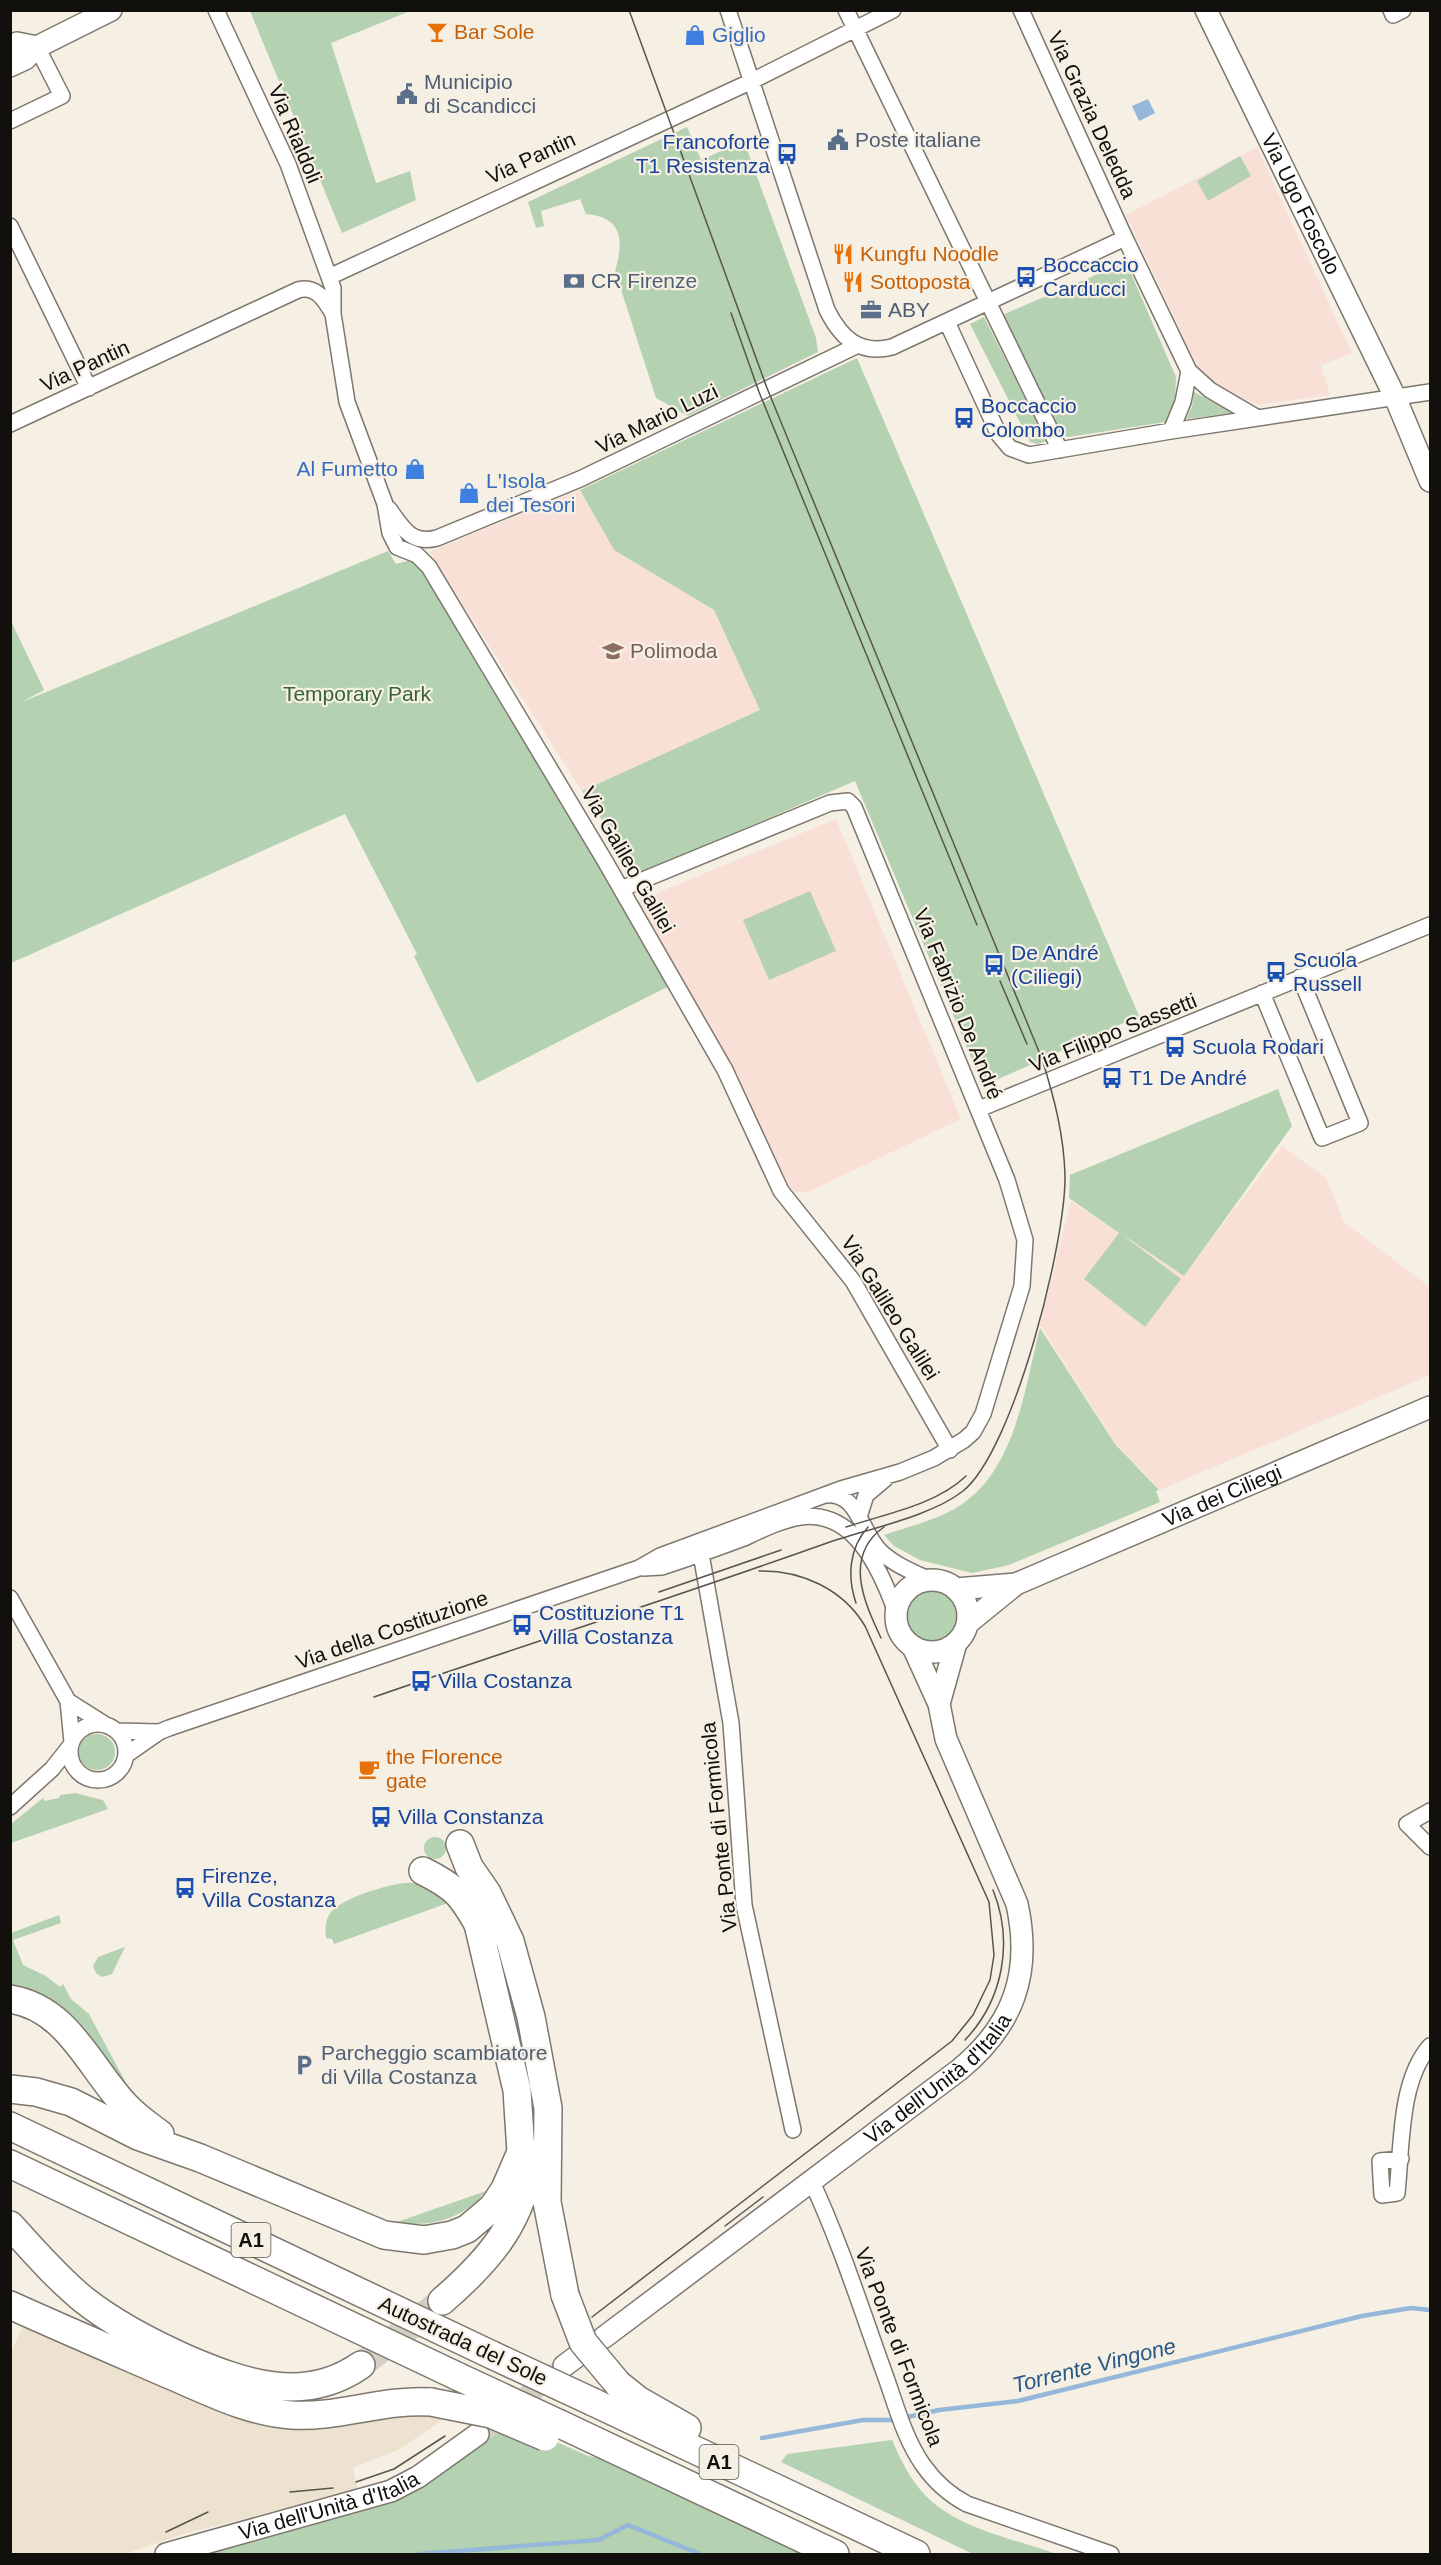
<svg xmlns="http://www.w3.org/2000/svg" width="1441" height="2565" font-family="Arial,sans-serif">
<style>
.built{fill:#ede2d0}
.education{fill:#f8e0d6}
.green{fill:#b4d2b1}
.water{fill:#95b7d9}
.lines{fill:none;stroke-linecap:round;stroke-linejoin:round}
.stream{stroke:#95b7d9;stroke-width:4.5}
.secondary-tunnel{stroke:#d4cec4;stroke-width:21;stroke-dasharray:21 10;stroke-linecap:butt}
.highway-tunnel{stroke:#d4cec4;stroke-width:27;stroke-dasharray:27 14;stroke-linecap:butt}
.street-casing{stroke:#7d776e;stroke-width:18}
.secondary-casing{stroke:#7d776e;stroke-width:24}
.highway-casing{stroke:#7d776e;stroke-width:30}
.street{stroke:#fff;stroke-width:15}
.secondary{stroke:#fff;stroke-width:21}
.highway{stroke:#fff;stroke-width:27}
.tram{stroke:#58544e;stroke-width:1.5}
.highway-bridge-casing{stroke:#7d776e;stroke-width:30;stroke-linecap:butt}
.highway-bridge{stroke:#fff;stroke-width:27}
.labels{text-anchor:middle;stroke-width:4.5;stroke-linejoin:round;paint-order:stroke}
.shield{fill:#f6efe4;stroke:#56534d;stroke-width:1.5}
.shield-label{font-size:20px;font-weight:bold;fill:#12100c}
.food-label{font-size:21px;fill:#c56008;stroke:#f6efe4;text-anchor:start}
.shop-label{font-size:21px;fill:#366cbe;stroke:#f6efe4;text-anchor:start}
.service-label{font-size:21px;fill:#4e5e75;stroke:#f6efe4;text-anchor:start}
.street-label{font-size:21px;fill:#12100c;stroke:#f6efe4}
.transit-label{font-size:21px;fill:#164399;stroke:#f6efe4;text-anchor:start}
.education-label{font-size:21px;fill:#785e54;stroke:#f6efe4;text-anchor:start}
.park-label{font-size:21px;fill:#376433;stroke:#f6efe4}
.water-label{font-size:22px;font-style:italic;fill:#275986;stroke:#f6efe4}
</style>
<rect width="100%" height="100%" fill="#f6efe4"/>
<path class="built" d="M24,2325l213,89 183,-2 27,5 -47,32 -47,19 5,22 -171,43 -62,21h-114l-1,-201z"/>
<path class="education" d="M1257,147l95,206 -31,12 9,30 -72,10 -40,-18 -20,-19 -72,-153z
M580,490l34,60 100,60 46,100 -178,81 -153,-239z
M836,819l125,300 -153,73h-22l-151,-290z
M1282,1146l44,32 18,44 86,65v88l-270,115 -44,-46 -76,-119 31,-124 113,75z"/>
<path class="green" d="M250,11h160l-79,32 45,140 34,-12 6,29 -74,33z
M687,127l14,33 43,-19 72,197 2,14 -130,64 -32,-18 -41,-127c9,-30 8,-54 -29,-57l-6,-15 -39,12 3,15 -8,2 -8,-26z
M1240,156l11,20 -43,25 -11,-20z
M1126,262l50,115 -1,21 -10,24 -96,15 -9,-2 -58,-120z
M984,317l63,124 -9,3 -8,-2 -60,-118z
M857,358l282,658 -156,70 -128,-305 -216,93 -57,-83 178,-81 -46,-100 -100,-60 -34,-60z
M1194,392l39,21 -47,6 6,-12z
M388,551l8,13 15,-4 10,5 250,420 -194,98 -63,-127 3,-2 -72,-140 -334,149 -1,-344 34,71 -22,12z
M810,891l26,60 -67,29 -26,-60z
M1278,1089l14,37 -108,150 -64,-43 61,46 -36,48 -61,-48 35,-46 -50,-35 1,-23z
M1040,1328l75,116 44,46 -3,1 4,11 -151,63 -37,8 -52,-13 -26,-14 -10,-11c26,-9 58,-16 81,-33 52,-38 60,-117 75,-174z
M904 1615a28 28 0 1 1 56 0a28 28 0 1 1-56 0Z
M79 1752a18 18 0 1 1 36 0a18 18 0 1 1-36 0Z
M75,1793l28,7 5,9 -97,34v-19l32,-26 1,3 15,-3 1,-3z
M424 1848a11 11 0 1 1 22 0a11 11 0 1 1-22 0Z
M413,1883l22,6 16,13 -117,42 -2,-5 -6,-1c-1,-9 -1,-20 6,-27 11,-13 64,-30 81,-28z
M59,1915l2,8 -48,17 10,25 23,11 14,11 3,-3 8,15 18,15 44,82 -122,-107v-56z
M125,1947l-13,27 -10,3 -6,-4 -3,-7 5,-9z
M486,2191c-22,28 -56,37 -89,31z
M512,2422l76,34 59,9 188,89h-669l205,-55 107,-65 12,4z
M892,2440c9,20 18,40 34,56 32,33 89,43 131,58h-84l-192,-92 6,-8z"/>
<path class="water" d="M1148,99l7,14 -16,8 -7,-15z"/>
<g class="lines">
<path class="stream" d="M762,2438l101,-18h31l45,-10 79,-9 344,-85 49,-8 19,2
M419,2554l179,-14 30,-15 72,29"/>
<path class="secondary-tunnel" d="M478,2434l79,-62"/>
<path class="highway-tunnel" d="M361,2365l81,-64"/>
<defs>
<path id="street" d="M216,10l72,154 45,124v26l14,88 38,102 5,29 7,14 20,8 12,12 176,294 120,209 56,121 72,90 97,169
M728,10l99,300c14,28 32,45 65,37l233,-109 64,133 21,19 46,27
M846,10l214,440
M1021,10l104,228
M1391,10l2,5 10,-5
M10,121l52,-25 -25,-49
M10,226l79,162
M329,277l423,-196 141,-71
M947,322l52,113 11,13 19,7 142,-24 259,-39
M10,424l288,-134c18,-5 27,10 35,24
M1171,431l12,-29 6,-31
M389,509c13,18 22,36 48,29l143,-59 276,-133
M1262,993l60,145 38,-15 -60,-146
M979,1109l451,-184
M826,1495c32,-4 36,40 55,57 14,13 32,20 49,28
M859,1517l7,-22 19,-16
M701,1554l30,169 13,182 49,225
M643,1568l19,-1c27,-9 55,-19 82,-29 17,-8 37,-18 56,-21 55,-8 81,54 96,95
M10,1598l58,103 4,41
M68,1701l38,24
M70 1752a28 28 0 1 1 56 0a28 28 0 1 1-56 0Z
M117,1731l42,1
M126,1755l33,-23 10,-4 470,-160 21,-12 181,-67 59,-17 34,-14 30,-18 9,-8 10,-18 39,-128 3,-46 -18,-60 -153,-373 -6,-6 -18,2 -209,86
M10,1807l42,-38 19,-24
M1430,1811l-23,13 23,23
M1401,2159l-21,2 2,34 15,-2c5,-46 2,-112 33,-147
M811,2180c29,62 50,128 73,192 11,30 20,66 39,93 12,17 25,29 44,39l144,50"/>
<g id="secondary">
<path id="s1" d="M1206,10l189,387 35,84"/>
<path d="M10,47l7,-4 20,4"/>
<path d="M10,66l15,-7 12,-12 74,-37"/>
<circle cx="932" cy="1616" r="36"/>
<path d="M956,1589l60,-5"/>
<path id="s2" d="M968,1623l48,-39 414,-177"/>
<path d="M939,1704l17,-61"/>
<path id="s3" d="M603,2338l356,-268c55,-45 73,-97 58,-166l-71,-165 -7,-35 -26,-57"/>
<path d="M564,2366l16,-12"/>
<path id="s4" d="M166,2554l225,-63 27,-14 60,-43"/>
</g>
<path id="highway" d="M460,1844l9,23 18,26 23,48 21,76 17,91 -1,94 18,93
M10,1999c58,9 79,68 115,106 10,11 23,20 35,29
M10,2089l26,3 35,10 67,34 62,22 184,77 40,5 28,-5 15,-6 26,-22 12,-18 16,-37 -4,-62 -39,-166c-17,-30 -23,-37 -55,-53
M10,2126l482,229
M10,2164l449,213
M10,2225c24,26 47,53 74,75 32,25 67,43 103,59 57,24 117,46 174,6
M442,2301c51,-44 80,-80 91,-148
M10,2305c53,24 107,47 160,70 38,16 78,37 121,40 48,3 92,-16 140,-13
M618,2384l20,16 49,28
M593,2402l323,152
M560,2424l275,130"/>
</defs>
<use href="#street" class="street-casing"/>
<use href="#secondary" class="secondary-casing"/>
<use href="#highway" class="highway-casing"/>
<use href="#street" class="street"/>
<use href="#secondary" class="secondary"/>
<use href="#highway" class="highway"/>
<path class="tram" d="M731,313l28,79 218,533
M1000,981l27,63
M846,1527c39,-13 90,-22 120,-51
M659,1592l122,-42
M856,1603c-9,-26 -7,-55 12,-76
M881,1638c-17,-36 -38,-82 3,-111
M374,1697c150,-52 302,-100 453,-154 40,-14 103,-26 136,-52 51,-41 103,-250 102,-315 -1,-41 -11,-79 -23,-117l-275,-671 -138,-378
M965,2040c38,-40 49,-98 28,-150
M725,2226l38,-29
M592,2317l360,-276 21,-26 17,-35 4,-25 -5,-53 -124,-276c-22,-37 -64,-56 -106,-55
M356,2482l38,-13 51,-33
M290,2492l43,-4
M166,2532l42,-20"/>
<defs>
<path id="highway-bridge" d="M565,2295l18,47 35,42
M492,2355l101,47
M459,2377l101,47
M431,2402l60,12 54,23"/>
</defs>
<use href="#highway-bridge" class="highway-bridge-casing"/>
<use href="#highway-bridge" class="highway-bridge"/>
</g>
<defs>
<symbol id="bar-bare" viewBox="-9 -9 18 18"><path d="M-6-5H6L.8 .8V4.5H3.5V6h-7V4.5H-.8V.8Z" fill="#e8710a" stroke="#f6efe4" stroke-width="2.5" paint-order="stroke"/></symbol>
<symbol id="shop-bare" viewBox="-9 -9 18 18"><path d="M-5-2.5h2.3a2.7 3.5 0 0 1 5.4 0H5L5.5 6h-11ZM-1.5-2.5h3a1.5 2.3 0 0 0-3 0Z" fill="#3f7fe0" stroke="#f6efe4" stroke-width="2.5" paint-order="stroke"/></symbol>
<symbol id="civic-bare" viewBox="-9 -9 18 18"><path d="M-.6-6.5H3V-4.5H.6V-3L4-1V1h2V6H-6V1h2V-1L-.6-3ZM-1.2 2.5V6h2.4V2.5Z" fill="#5c6f8a" stroke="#f6efe4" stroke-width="2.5" paint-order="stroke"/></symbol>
<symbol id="bus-bare" viewBox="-9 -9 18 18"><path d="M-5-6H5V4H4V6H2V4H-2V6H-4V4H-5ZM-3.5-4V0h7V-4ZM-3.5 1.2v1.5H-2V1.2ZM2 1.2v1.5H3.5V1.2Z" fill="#1a4fb4" stroke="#f6efe4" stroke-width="2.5" paint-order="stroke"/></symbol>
<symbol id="restaurant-bare" viewBox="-9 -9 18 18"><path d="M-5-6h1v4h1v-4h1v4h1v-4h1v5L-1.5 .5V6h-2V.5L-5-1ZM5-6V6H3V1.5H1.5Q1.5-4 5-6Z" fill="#e8710a" stroke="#f6efe4" stroke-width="2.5" paint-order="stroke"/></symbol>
<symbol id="bank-bare" viewBox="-9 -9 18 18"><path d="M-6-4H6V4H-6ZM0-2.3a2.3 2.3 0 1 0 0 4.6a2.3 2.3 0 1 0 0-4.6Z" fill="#5c6f8a" stroke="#f6efe4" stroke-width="2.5" paint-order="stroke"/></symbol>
<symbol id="office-bare" viewBox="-9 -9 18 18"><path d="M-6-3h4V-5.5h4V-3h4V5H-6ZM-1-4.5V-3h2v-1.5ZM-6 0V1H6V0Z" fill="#5c6f8a" stroke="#f6efe4" stroke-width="2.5" paint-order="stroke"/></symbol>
<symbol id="university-bare" viewBox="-9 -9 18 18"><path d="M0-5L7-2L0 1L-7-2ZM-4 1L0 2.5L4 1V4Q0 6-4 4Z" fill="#8d6e63" stroke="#f6efe4" stroke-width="2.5" paint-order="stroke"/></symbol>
<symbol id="cafe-bare" viewBox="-9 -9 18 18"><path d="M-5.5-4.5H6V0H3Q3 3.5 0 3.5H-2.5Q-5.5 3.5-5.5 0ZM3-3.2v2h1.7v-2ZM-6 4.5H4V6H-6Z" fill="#e8710a" stroke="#f6efe4" stroke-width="2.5" paint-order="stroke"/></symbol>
<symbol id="parking-bare" viewBox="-9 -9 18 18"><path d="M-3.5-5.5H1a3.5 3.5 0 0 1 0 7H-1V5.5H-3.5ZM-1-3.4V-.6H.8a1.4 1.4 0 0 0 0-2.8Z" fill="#5c6f8a" stroke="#f6efe4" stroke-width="2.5" paint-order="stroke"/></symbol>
</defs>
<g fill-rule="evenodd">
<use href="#bar-bare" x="422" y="17" width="30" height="30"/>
<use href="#shop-bare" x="680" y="20" width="30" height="30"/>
<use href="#civic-bare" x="392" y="79" width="30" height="30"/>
<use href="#civic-bare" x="823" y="125" width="30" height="30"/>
<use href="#bus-bare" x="772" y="139" width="30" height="30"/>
<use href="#restaurant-bare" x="828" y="239" width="30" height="30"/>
<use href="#bus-bare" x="1011" y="262" width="30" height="30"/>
<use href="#bank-bare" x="559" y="266" width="30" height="30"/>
<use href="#restaurant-bare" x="838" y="267" width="30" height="30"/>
<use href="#office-bare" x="856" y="295" width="30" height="30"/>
<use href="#bus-bare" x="949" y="403" width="30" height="30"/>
<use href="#shop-bare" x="400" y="454" width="30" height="30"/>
<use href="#shop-bare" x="454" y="478" width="30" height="30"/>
<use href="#university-bare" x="598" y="636" width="30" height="30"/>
<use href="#bus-bare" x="979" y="950" width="30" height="30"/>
<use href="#bus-bare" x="1261" y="957" width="30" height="30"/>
<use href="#bus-bare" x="1160" y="1032" width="30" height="30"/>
<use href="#bus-bare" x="1097" y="1063" width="30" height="30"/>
<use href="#bus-bare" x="507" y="1610" width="30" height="30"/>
<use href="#bus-bare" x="406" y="1666" width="30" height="30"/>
<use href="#cafe-bare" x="354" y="1754" width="30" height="30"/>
<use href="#bus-bare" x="366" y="1802" width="30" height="30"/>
<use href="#bus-bare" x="170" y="1873" width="30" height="30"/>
<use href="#parking-bare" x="289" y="2050" width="30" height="30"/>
</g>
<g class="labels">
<g class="shield">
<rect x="231.5" y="2223" width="39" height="34" rx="4.5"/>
<rect x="699.5" y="2445" width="39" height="34" rx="4.5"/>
</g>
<g class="shield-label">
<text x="251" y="2247">A1</text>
<text x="719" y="2469">A1</text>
</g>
<g class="food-label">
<text x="454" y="39">Bar Sole</text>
<text x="860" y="261">Kungfu Noodle</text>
<text x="870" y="289">Sottoposta</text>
<text x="386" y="1764">the Florence<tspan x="386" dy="24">gate</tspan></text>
</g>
<g class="shop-label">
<text x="712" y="42">Giglio</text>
<text x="398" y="476" text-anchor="end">Al Fumetto</text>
<text x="486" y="488">L'Isola<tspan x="486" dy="24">dei Tesori</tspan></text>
</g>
<g class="service-label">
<text x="424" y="89">Municipio<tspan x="424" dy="24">di Scandicci</tspan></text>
<text x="855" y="147">Poste italiane</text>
<text x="591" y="288">CR Firenze</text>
<text x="888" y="317">ABY</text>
<text x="321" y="2060">Parcheggio scambiatore<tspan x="321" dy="24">di Villa Costanza</tspan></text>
</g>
<g class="street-label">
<text transform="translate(1092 115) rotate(65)" y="7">Via Grazia Deledda</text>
<text transform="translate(295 134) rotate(67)" y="7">Via Rialdoli</text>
<text transform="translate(531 158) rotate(-25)" y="7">Via Pantin</text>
<text dy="7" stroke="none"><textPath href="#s1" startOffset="216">Via Ugo Foscolo</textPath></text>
<text transform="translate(85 366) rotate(-25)" y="7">Via Pantin</text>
<text transform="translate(657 419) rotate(-26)" y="7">Via Mario Luzi</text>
<text transform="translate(628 860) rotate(60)" y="7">Via Galileo Galilei</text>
<text transform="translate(958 1004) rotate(68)" y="7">Via Fabrizio De André</text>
<text transform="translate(1113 1033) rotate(-22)" y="7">Via Filippo Sassetti</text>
<text transform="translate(890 1308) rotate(58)" y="7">Via Galileo Galilei</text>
<text dy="7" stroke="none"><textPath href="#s2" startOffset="286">Via dei Ciliegi</textPath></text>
<text transform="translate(392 1630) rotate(-19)" y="7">Via della Costituzione</text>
<text transform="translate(719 1827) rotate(-96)" y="7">Via Ponte di Formicola</text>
<text dy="7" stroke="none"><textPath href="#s3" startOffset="424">Via dell'Unità d'Italia</textPath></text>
<text transform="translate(463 2341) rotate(25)" y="7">Autostrada del Sole</text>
<text transform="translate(899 2347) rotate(69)" y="7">Via Ponte di Formicola</text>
<text dy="7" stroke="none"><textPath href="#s4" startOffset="170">Via dell'Unità d'Italia</textPath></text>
</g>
<g class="transit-label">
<text x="770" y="149" text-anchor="end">Francoforte<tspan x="770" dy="24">T1 Resistenza</tspan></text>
<text x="1043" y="272">Boccaccio<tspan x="1043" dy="24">Carducci</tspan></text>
<text x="981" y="413">Boccaccio<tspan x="981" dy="24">Colombo</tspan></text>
<text x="1011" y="960">De André<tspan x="1011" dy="24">(Ciliegi)</tspan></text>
<text x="1293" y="967">Scuola<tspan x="1293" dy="24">Russell</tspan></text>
<text x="1192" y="1054">Scuola Rodari</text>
<text x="1129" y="1085">T1 De André</text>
<text x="539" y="1620">Costituzione T1<tspan x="539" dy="24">Villa Costanza</tspan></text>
<text x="438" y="1688">Villa Costanza</text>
<text x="398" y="1824">Villa Constanza</text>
<text x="202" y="1883">Firenze,<tspan x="202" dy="24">Villa Costanza</tspan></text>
</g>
<g class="education-label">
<text x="630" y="658">Polimoda</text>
</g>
<g class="park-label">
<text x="357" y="701">Temporary Park</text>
</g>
<g class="water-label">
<text transform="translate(1094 2365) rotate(-14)" y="8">Torrente Vingone</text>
</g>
</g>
<rect width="1441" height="2565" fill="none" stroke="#12100c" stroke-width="24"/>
</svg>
